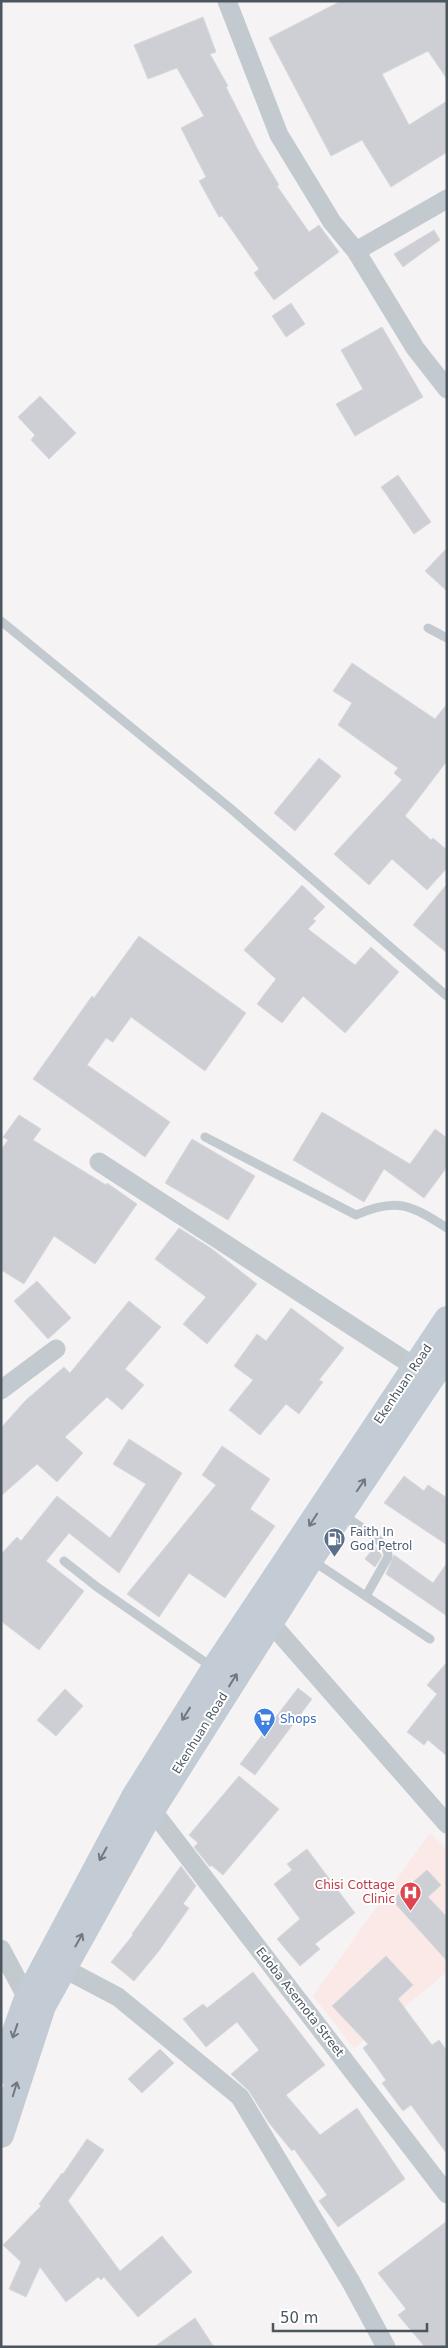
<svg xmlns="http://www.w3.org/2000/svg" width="448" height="2348" font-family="'DejaVu Sans',sans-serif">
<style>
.medical{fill:#fae9e7}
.building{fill:#cdcfd4;stroke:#d7d9dd}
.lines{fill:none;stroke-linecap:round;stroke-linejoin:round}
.service{stroke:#c2cad0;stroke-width:9}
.minor{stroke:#c2cad0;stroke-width:19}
.secondary{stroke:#c3cbd4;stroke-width:26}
.oneway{stroke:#707982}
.labels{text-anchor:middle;stroke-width:4;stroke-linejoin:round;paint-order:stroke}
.street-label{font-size:12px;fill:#4c565f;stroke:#fff}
.service-label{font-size:12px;fill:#4e5e75;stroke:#fff;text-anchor:start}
.shop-label{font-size:12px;fill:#366cbe;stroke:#fff;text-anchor:start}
.health-label{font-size:12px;fill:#be3a42;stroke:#fff;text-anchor:end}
</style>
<rect width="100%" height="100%" fill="#f5f3f3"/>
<path class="medical" d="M430,1833l17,17v122l-93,76 -41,-52z"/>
<path class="building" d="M341,1h106v78l-19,-28 -46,23 27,51 38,-24v51l-56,35 -29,-47 -31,16 -62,-118z
M203,17l13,35 -6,2 18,32 -2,1 32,63 21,35 -2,1 32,46 10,-7 20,27 -65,48 -20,-27 5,-4 -37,-53 -3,1 -20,-36 7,-4 -25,-49 23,-12 -27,-48 -29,11 -14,-34z
M434,230l6,10 -37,27 -9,-13z
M291,303l14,21 -19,13 -14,-21z
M382,327l41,70 -68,39 -19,-32 27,-15 -22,-39z
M40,396l36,37 -27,26 -18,-19 4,-5 -17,-18z
M398,475l33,47 -17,12 -33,-47z
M447,548v43l-22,-20z
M352,663l83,56 12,-15v57l-42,55 26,24 2,-2 14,12v18l-20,22 -35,-31 -23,26 -35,-31 68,-74 -8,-7 4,-5 -60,-43 14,-22 -19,-12z
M319,758l22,18 -46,55 -21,-18z
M447,884v69l-34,-28z
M302,885l23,22 -12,12 3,2 -8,8 47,36 16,-18 28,25 -54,61 -42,-37 -21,27 -25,-19 19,-25 -32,-29z
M139,936l107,77 -41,58 -74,-54 -18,25 -7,-4 -19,27 83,57 -25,35 -112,-78 59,-83 2,2z
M322,1112l88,52 25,-35 12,9v29l-23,31 -40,-29 -20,33 -71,-42z
M19,1115l22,14 -8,11 73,45 1,-2 30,21 -42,60 -41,-28 -30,48 -23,-14v-120l7,-10 -5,-3z
M192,1139l63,37 -27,44 -63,-37z
M179,1228l33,21 45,35 -50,60 -24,-20 23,-27 -51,-38z
M37,1281l34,37 -23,21 -34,-38z
M129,1301l32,26 -36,42 19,16 -22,25 -15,-13 -42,40 18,16 -26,29 -20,-18 -36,32v-68l24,-27 39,-34 6,6z
M291,1308l53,40 -25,32 4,2 -24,32 -13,-10 -26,31 -31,-25 24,-30 -19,-14 23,-32 9,7z
M129,1439l53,34 -63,100 -50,-40 -23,28 38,30 -45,59 -38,-29v-67l16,-17 4,4 36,-45 53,42 36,-54 -33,-20z
M222,1446l48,33 -20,30 25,17 -50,72 -36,-25 -30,44 -32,-23 89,-109 -14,-10z
M404,1476l20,15 4,-6 19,13v47l-63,-42z
M375,1546l7,10 -7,11 -10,-8z
M394,1555l39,28 14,-20v53l-61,-42z
M447,1662v94l-19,-16 -4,5 -17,-13 30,-38 -10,-9z
M298,1688l14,11 -57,76 -15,-11z
M65,1689l18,17 -27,30 -19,-16z
M239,1776l40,33 -56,66 -12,-10 -1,2 -16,-20 4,-4 -9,-8z
M307,1849l48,64 -40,31 5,5 -20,17 -23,-27 23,-20 -26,-35 18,-14 -5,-6z
M181,1866l15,20 -13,18 6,4 -31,44 -24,29 -23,-19 22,-27 -1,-1z
M427,1870l14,15 -13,12 19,20v44l-55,-61z
M386,1956l27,29 -15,14 34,46 7,-5 8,11v103l-36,-49 -8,6 -21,-28 4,-3 -23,-32 5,-4 -36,-38z
M253,1972l72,93 -39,30 34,40 37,-27 48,71 -67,48 -19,-26 8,-6 -33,-46 -2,2 -23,-28 -20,-32 -18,-17 28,-24 -22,-28 -31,25 -23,-28 20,-15 4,4z
M160,2049l14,14 -32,30 -14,-14z
M87,2139l17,11 -36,51 52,70 42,-35 30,36 -54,45 -34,-40 -3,3 -3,-3 -32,25 -26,-35 -14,30 -17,-8 12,-27 -18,-17 38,-39 -2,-2 23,-31 1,1z
M447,2221v126h-22l-27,-32 8,-6 -28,-36z
M195,2318l19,29h-60z"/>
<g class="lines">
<path class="service" d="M1,621l229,187 217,188
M428,628l19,10
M205,1137l151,78c41,-18 55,-10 91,13
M343,1515c12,9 47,27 45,42l-22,39
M64,1561l33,26 115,80
M313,1561l117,78"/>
<path class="minor" d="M227,1l52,134 53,87 24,29 59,97 32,41
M356,251l91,-52
M99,1162l316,205
M1,1390l55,-41
M270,1622l177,202
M152,1810l295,384
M1,1949l26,49
M63,1968l55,29 122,100 111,185 35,65"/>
<path class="secondary" d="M1,2071l26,-73 107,-201 80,-128 233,-350
M1,2135l42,-129 109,-196 158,-250 137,-205"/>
</g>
<defs><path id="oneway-shaft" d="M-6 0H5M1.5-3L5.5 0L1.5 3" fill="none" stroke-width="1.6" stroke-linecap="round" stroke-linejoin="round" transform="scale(1.25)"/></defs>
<g class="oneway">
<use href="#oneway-shaft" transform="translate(361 1485) rotate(-56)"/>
<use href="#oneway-shaft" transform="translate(313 1520) rotate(123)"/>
<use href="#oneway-shaft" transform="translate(233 1680) rotate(-58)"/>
<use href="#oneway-shaft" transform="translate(186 1714) rotate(122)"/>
<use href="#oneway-shaft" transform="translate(103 1854) rotate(119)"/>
<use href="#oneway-shaft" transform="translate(79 1940) rotate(-61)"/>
<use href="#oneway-shaft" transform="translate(15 2031) rotate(109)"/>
<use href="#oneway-shaft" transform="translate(15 2089) rotate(-73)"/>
</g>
<defs>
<symbol id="fuel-pin" viewBox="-11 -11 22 30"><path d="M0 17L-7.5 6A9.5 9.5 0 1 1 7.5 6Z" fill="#5c6f8a" stroke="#fff"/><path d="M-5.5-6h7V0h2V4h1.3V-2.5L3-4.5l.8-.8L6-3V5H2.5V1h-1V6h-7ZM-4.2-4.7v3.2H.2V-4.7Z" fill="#fff"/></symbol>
<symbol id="supermarket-pin" viewBox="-11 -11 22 30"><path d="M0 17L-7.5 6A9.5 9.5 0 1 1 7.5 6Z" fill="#3f7fe0" stroke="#fff"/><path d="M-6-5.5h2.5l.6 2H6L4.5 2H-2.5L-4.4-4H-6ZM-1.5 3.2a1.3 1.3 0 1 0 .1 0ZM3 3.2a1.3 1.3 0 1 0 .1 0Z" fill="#fff"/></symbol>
<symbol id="hospital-pin" viewBox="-11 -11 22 30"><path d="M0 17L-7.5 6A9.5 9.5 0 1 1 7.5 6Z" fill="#e0444e" stroke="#fff"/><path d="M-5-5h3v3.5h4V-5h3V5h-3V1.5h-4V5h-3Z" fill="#fff"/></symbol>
</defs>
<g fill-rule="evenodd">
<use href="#fuel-pin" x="322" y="1526" width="25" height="34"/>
<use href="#supermarket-pin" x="252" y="1706" width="25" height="34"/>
<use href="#hospital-pin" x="398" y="1880" width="25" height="34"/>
</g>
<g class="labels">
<g class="street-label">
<text transform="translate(403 1384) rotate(-56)" y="4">Ekenhuan Road</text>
<text transform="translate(200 1733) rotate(-58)" y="4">Ekenhuan Road</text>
<text transform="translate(300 2002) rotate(52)" y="4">Edoba Asemota Street</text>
</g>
<g class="service-label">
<text x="350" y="1536">Faith In<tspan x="350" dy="14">God Petrol</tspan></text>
</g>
<g class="shop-label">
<text x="280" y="1723">Shops</text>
</g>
<g class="health-label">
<text x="395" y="1889">Chisi Cottage<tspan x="395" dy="14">Clinic</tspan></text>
</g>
</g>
<rect width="448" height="2348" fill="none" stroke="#4c565f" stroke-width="5"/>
<path d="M273 2323v8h154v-8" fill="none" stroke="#4c565f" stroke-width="2.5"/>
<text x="280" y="2323" font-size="15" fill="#4c565f" stroke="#ffffff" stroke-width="4" paint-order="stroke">50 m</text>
</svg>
